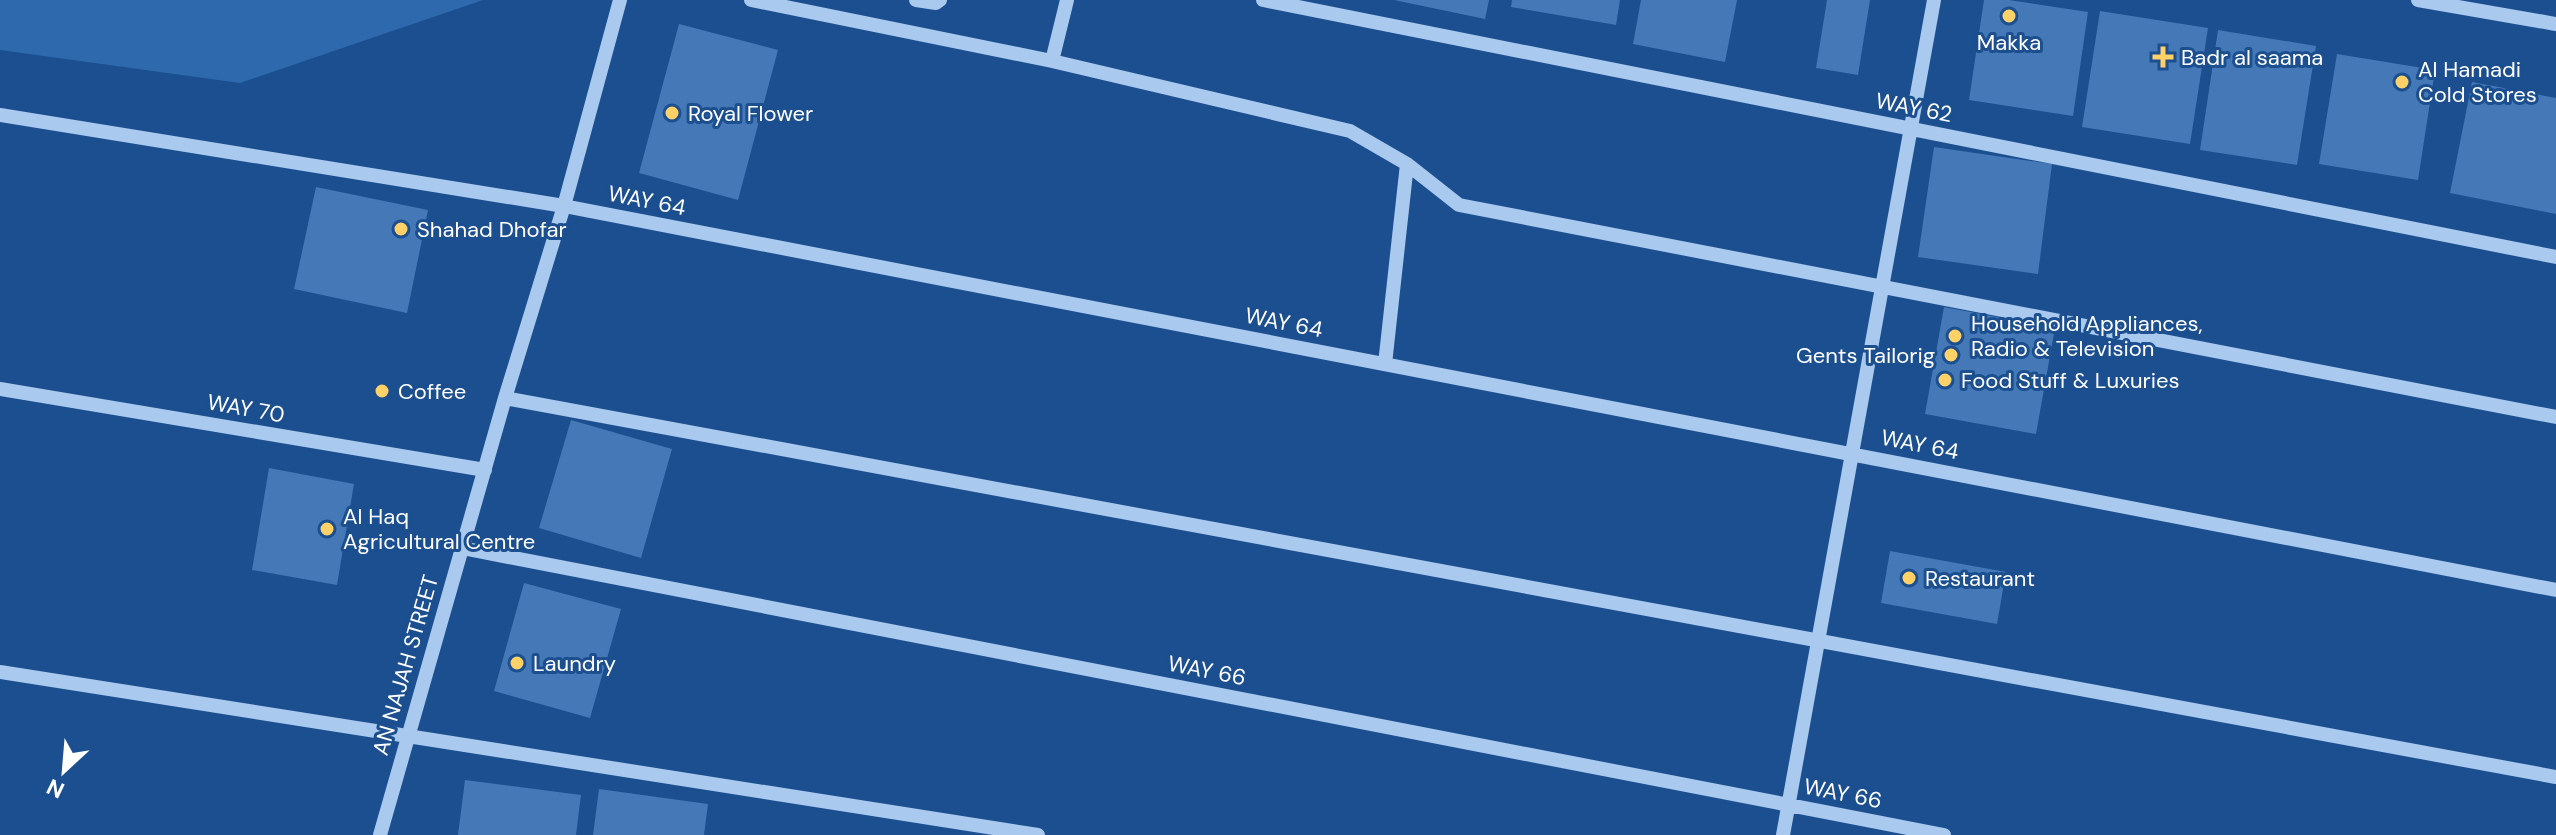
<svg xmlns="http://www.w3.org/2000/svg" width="2556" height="835" font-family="'DM Sans',sans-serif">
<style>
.green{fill:#2e69ad}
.building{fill:#4478b7}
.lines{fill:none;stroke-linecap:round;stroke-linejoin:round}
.minor{stroke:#a9c9ee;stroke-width:14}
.poi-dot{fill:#ffd166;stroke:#1b4f8f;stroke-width:3}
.labels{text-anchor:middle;stroke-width:6;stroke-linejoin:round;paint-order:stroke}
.poi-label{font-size:22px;fill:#fff;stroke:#1b4f8f;text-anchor:start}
.street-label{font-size:22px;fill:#fff;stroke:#1b4f8f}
</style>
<rect width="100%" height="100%" fill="#1b4f8f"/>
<path class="green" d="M0,0h483l-243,83 -240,-33z"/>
<path class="building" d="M1394,0h95l-4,19z
M1512,0h108l-4,25 -105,-18z
M1641,0h96l-12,62 -92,-18z
M1827,0h43l-12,75 -42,-7z
M1984,0h25l79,12 -15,104 -104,-16z
M2100,11l108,17 -18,116 -108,-17z
M679,24l99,26 -40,150 -99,-27z
M2218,30l98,16 -19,119 -97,-15z
M2337,54l98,16 -17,110 -99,-16z
M2472,82l84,16v116l-106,-21z
M1934,147l118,17 -14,110 -120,-17z
M316,187l112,23 -21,103 -113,-24z
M1944,307l111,21 -19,106 -111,-20z
M571,420l101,29 -31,109 -102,-30z
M269,468l85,16 -17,101 -85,-15z
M1890,551l116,21 -9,52 -116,-21z
M524,583l97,26 -31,109 -96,-27z
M465,780l116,15 -5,40h-118z
M599,789l109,15 -4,31h-111z"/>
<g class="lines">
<path class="minor" d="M751,0l301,61 298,70 57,33 52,41 1097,212
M916,0l20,3 4,-3
M1263,0l1293,257
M2418,0l138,24
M1052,61l15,-61
M0,115l564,91 1992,384
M1385,364l22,-200
M0,389l485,81
M505,398l2051,379
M462,548l1482,287
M0,672l1038,163
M380,835l125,-437 59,-192 56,-206
M1783,835l151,-835"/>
</g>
<g class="poi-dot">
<circle cx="2009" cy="16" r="8"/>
<path d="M2159 45h8v8h8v8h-8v8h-8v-8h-8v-8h8z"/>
<circle cx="2402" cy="82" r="8"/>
<circle cx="672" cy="113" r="8"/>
<circle cx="401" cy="229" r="8"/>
<circle cx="1955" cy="336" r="8"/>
<circle cx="1951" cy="355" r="8"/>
<circle cx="1945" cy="380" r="8"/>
<circle cx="382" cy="391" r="8"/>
<circle cx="327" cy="529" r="8"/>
<circle cx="1909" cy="578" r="8"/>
<circle cx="517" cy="663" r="8"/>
</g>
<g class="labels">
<g class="poi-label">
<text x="2009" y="50" text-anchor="middle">Makka</text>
<text x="2181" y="65">Badr al saama</text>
<text x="2418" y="77">Al Hamadi<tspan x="2418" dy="25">Cold Stores</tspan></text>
<text x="688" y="121">Royal Flower</text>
<text x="417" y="237">Shahad Dhofar</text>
<text x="1971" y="331">Household Appliances,<tspan x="1971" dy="25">Radio &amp; Television</tspan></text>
<text x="1935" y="363" text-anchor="end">Gents Tailorig</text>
<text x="1961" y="388">Food Stuff &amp; Luxuries</text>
<text x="398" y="399">Coffee</text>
<text x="343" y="524">Al Haq<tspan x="343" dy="25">Agricultural Centre</tspan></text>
<text x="1925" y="586">Restaurant</text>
<text x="533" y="671">Laundry</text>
</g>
<g class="street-label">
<text transform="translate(1914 107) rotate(11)" y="8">WAY 62</text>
<text transform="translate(647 200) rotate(11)" y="8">WAY 64</text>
<text transform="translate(1284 322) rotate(11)" y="8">WAY 64</text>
<text transform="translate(246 408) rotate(10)" y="8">WAY 70</text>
<text transform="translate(1920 444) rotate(11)" y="8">WAY 64</text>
<text transform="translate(405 665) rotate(-74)" y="8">AN NAJAH STREET</text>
<text transform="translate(1207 670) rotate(11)" y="8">WAY 66</text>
<text transform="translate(1843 793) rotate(11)" y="8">WAY 66</text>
</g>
</g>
<g transform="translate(64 771) rotate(206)" stroke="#1b4f8f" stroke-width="6" paint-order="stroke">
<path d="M0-6L14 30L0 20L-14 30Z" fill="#ffffff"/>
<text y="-12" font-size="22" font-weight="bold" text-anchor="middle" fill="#ffffff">N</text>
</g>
</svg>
